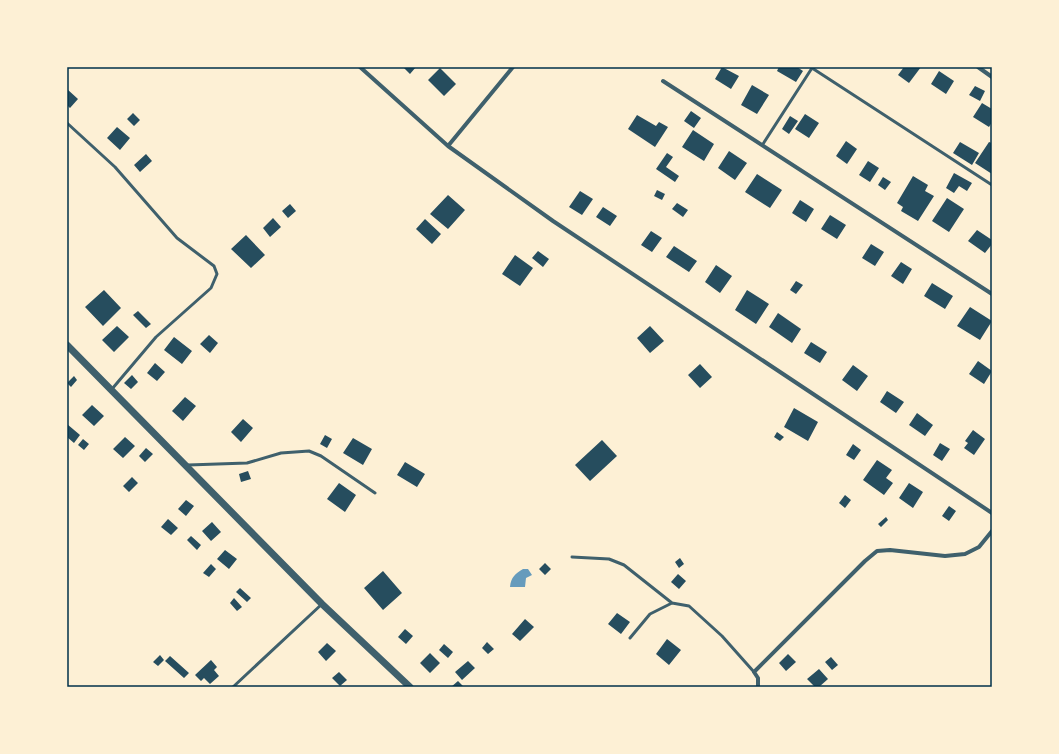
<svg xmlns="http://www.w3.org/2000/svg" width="1059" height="754" font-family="'Roboto Serif',serif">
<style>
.water{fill:#669bbc}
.building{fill:#264d5e}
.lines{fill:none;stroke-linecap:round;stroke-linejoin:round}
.service{stroke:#3f606c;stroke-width:3}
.minor{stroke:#3f606c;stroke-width:4}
.tertiary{stroke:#3f606c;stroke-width:7}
.neatline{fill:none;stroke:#003049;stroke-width:1.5}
</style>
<rect width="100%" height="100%" fill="#fdf0d5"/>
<path class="water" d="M523,569h5l4,6 -6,3 -1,9h-15c1,-10 5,-13 13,-18z"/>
<path class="building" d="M403,67h13l-6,7z
M722,67l17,9 -8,13 -16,-10z
M779,67h18l6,4 -7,11 -19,-11z
M904,67h17l-12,16 -11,-8z
M440,68l16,16 -12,12 -16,-16z
M939,71l15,10 -8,13 -15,-10z
M752,85l17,10 -12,19 -16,-9z
M975,86l10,5 -5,10 -11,-6z
M67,89l11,10 -8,9 -3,-3z
M982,103l10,6v13l-3,5 -16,-10z
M691,111l10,7 -7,10 -10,-7z
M133,113l7,7 -6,6 -7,-7z
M805,114l14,9 -10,15 -14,-9z
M637,115l19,11 3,-4 9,5 -13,20 -27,-18z
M790,116l8,5 -9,13 -7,-5z
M117,127l13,11 -10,12 -13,-12z
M693,130l21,14 -10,17 -22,-14z
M846,141l11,8 -10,15 -11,-8z
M960,142l19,11 -7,12 -19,-12z
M989,142l3,1v31l-17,-11z
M729,151l18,12 -12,17 -17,-12z
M667,153l6,4 -7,10 13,9 -4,6 -19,-13z
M146,154l6,7 -12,11 -6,-7z
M868,161l11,7 -9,14 -11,-7z
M954,173l18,10 -5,8 -8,-5 -5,7 -8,-5z
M757,174l25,16 -12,18 -25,-16z
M913,176l15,9 -3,6 9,5 -16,25 -17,-10 2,-4 -6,-4z
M883,177l8,5 -6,8 -7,-5z
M657,190l8,4 -3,6 -8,-4z
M580,191l13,8 -11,16 -13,-8z
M448,195l17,15 -17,19 -18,-15z
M947,198l17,11 -15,23 -17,-11z
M800,200l14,9 -8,13 -14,-9z
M677,203l11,7 -5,7 -11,-8z
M290,204l6,7 -8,7 -6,-7z
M603,207l14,9 -7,10 -14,-9z
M830,215l16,10 -9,14 -16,-10z
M273,218l8,9 -11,10 -7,-9z
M425,219l16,15 -9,10 -16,-15z
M977,230l15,10v4l-7,9 -17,-12z
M651,231l11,7 -10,14 -11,-7z
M246,235l19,20 -14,13 -20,-19z
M871,244l13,8 -9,14 -13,-8z
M674,246l23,15 -8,11 -23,-15z
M538,251l11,8 -6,8 -11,-9z
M515,255l18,13 -13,18 -18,-12z
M901,262l11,7 -9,15 -12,-8z
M716,265l16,11 -12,17 -15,-11z
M796,281l7,4 -7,9 -6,-4z
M932,283l21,13 -8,13 -21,-13z
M104,290l17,18 -18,18 -18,-19z
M747,290l22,14 -13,20 -21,-14z
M970,307l22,14 -12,19 -23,-14z
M138,311l13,13 -5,4 -13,-13z
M778,313l23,16 -9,14 -23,-16z
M117,326l12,11 -15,15 -12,-12z
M650,326l14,15 -14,12 -13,-15z
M209,335l9,8 -8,10 -10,-9z
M174,337l18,14 -10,13 -18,-14z
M811,342l16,10 -7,11 -16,-10z
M978,361l14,10 -8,13 -15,-10z
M155,363l10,9 -8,9 -10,-8z
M700,364l12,13 -12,11 -12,-13z
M853,365l15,11 -11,15 -15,-11z
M132,375l6,7 -7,7 -7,-6z
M74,376l3,4 -6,7 -4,-4z
M887,391l17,11 -8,11 -16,-11z
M185,397l11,9 -13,15 -11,-10z
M92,405l12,11 -10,10 -12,-11z
M794,408l24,14 -10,19 -24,-14z
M917,413l16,12 -8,11 -16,-11z
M243,419l10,9 -12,14 -10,-10z
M67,424l13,11 -6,8 -7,-6z
M973,430l12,9 -11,16 -10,-7 4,-5 -3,-2z
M777,432l7,5 -4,4 -6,-4z
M325,435l7,4 -5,9 -7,-4z
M125,437l10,9 -12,12 -10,-9z
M353,438l19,11 -9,16 -20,-12z
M83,439l6,5 -5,6 -6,-5z
M602,440l15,16 -27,25 -15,-16z
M940,443l10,6 -8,12 -9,-6z
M853,444l8,6 -7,10 -8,-5z
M146,448l7,6 -8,8 -6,-6z
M877,460l15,10 -6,8 7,5 -9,12 -21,-15z
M405,462l20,12 -8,13 -20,-12z
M248,471l3,8 -10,3 -2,-8z
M132,477l6,6 -9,9 -6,-6z
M339,483l17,12 -11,17 -18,-13z
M909,483l14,9 -10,16 -14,-10z
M845,495l6,5 -6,8 -6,-5z
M186,500l8,6 -8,10 -8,-7z
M949,506l7,5 -7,10 -7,-5z
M886,517l2,3 -7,7 -3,-3z
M168,519l10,9 -7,7 -10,-8z
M212,522l9,10 -10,9 -9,-10z
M191,536l10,9 -4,5 -10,-10z
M225,550l12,9 -8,10 -12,-10z
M680,558l4,6 -5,4 -4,-6z
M545,563l6,6 -6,6 -6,-6z
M211,564l5,5 -7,8 -6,-4z
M383,571l19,22 -19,17 -19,-22z
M678,574l8,7 -7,8 -8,-7z
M240,588l11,10 -4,4 -11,-10z
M234,598l8,9 -5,4 -7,-8z
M617,613l13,9 -9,12 -13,-10z
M525,619l9,8 -14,14 -8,-7z
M405,629l8,7 -7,8 -8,-7z
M667,639l14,11 -12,15 -13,-11z
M487,642l7,7 -6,5 -6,-6z
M327,643l9,8 -10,10 -8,-9z
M444,644l9,8 -5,6 -9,-8z
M430,653l10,10 -10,10 -10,-10z
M788,654l8,8 -10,9 -7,-8z
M160,655l4,5 -6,6 -5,-4z
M170,656l19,17 -5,5 -19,-17z
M831,657l7,8 -6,5 -7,-8z
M211,660l6,7 -3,3 5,6 -9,8 -6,-6 -3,3 -6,-6z
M468,661l7,7 -13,12 -7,-8z
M819,669l9,10 -9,8h-4l-8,-8z
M339,672l8,8 -7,6 -8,-8z
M458,681l6,6h-13z"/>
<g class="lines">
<path class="service" d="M67,123l48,44 62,71 37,28 3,8 -6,14 -55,49 -44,52
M763,144l49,-76 180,117
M188,465l59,-2 34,-10 28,-2 12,5 54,37
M572,557l37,2 15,6 48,38
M630,638l20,-24 22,-11 17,3 33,30 32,36
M233,687l89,-83"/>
<path class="minor" d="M360,67l88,79 105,75 439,292
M978,67l14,10
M663,81l329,213
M448,146l65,-79
M758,687v-9l-4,-6 111,-111 12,-10 13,-1 55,6 20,-2 14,-7 13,-16"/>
<path class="tertiary" d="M67,345l255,259 88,83"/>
</g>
<rect width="1059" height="754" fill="none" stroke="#fdf0d5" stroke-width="136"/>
<rect x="68" y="68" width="923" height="618" class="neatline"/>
</svg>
